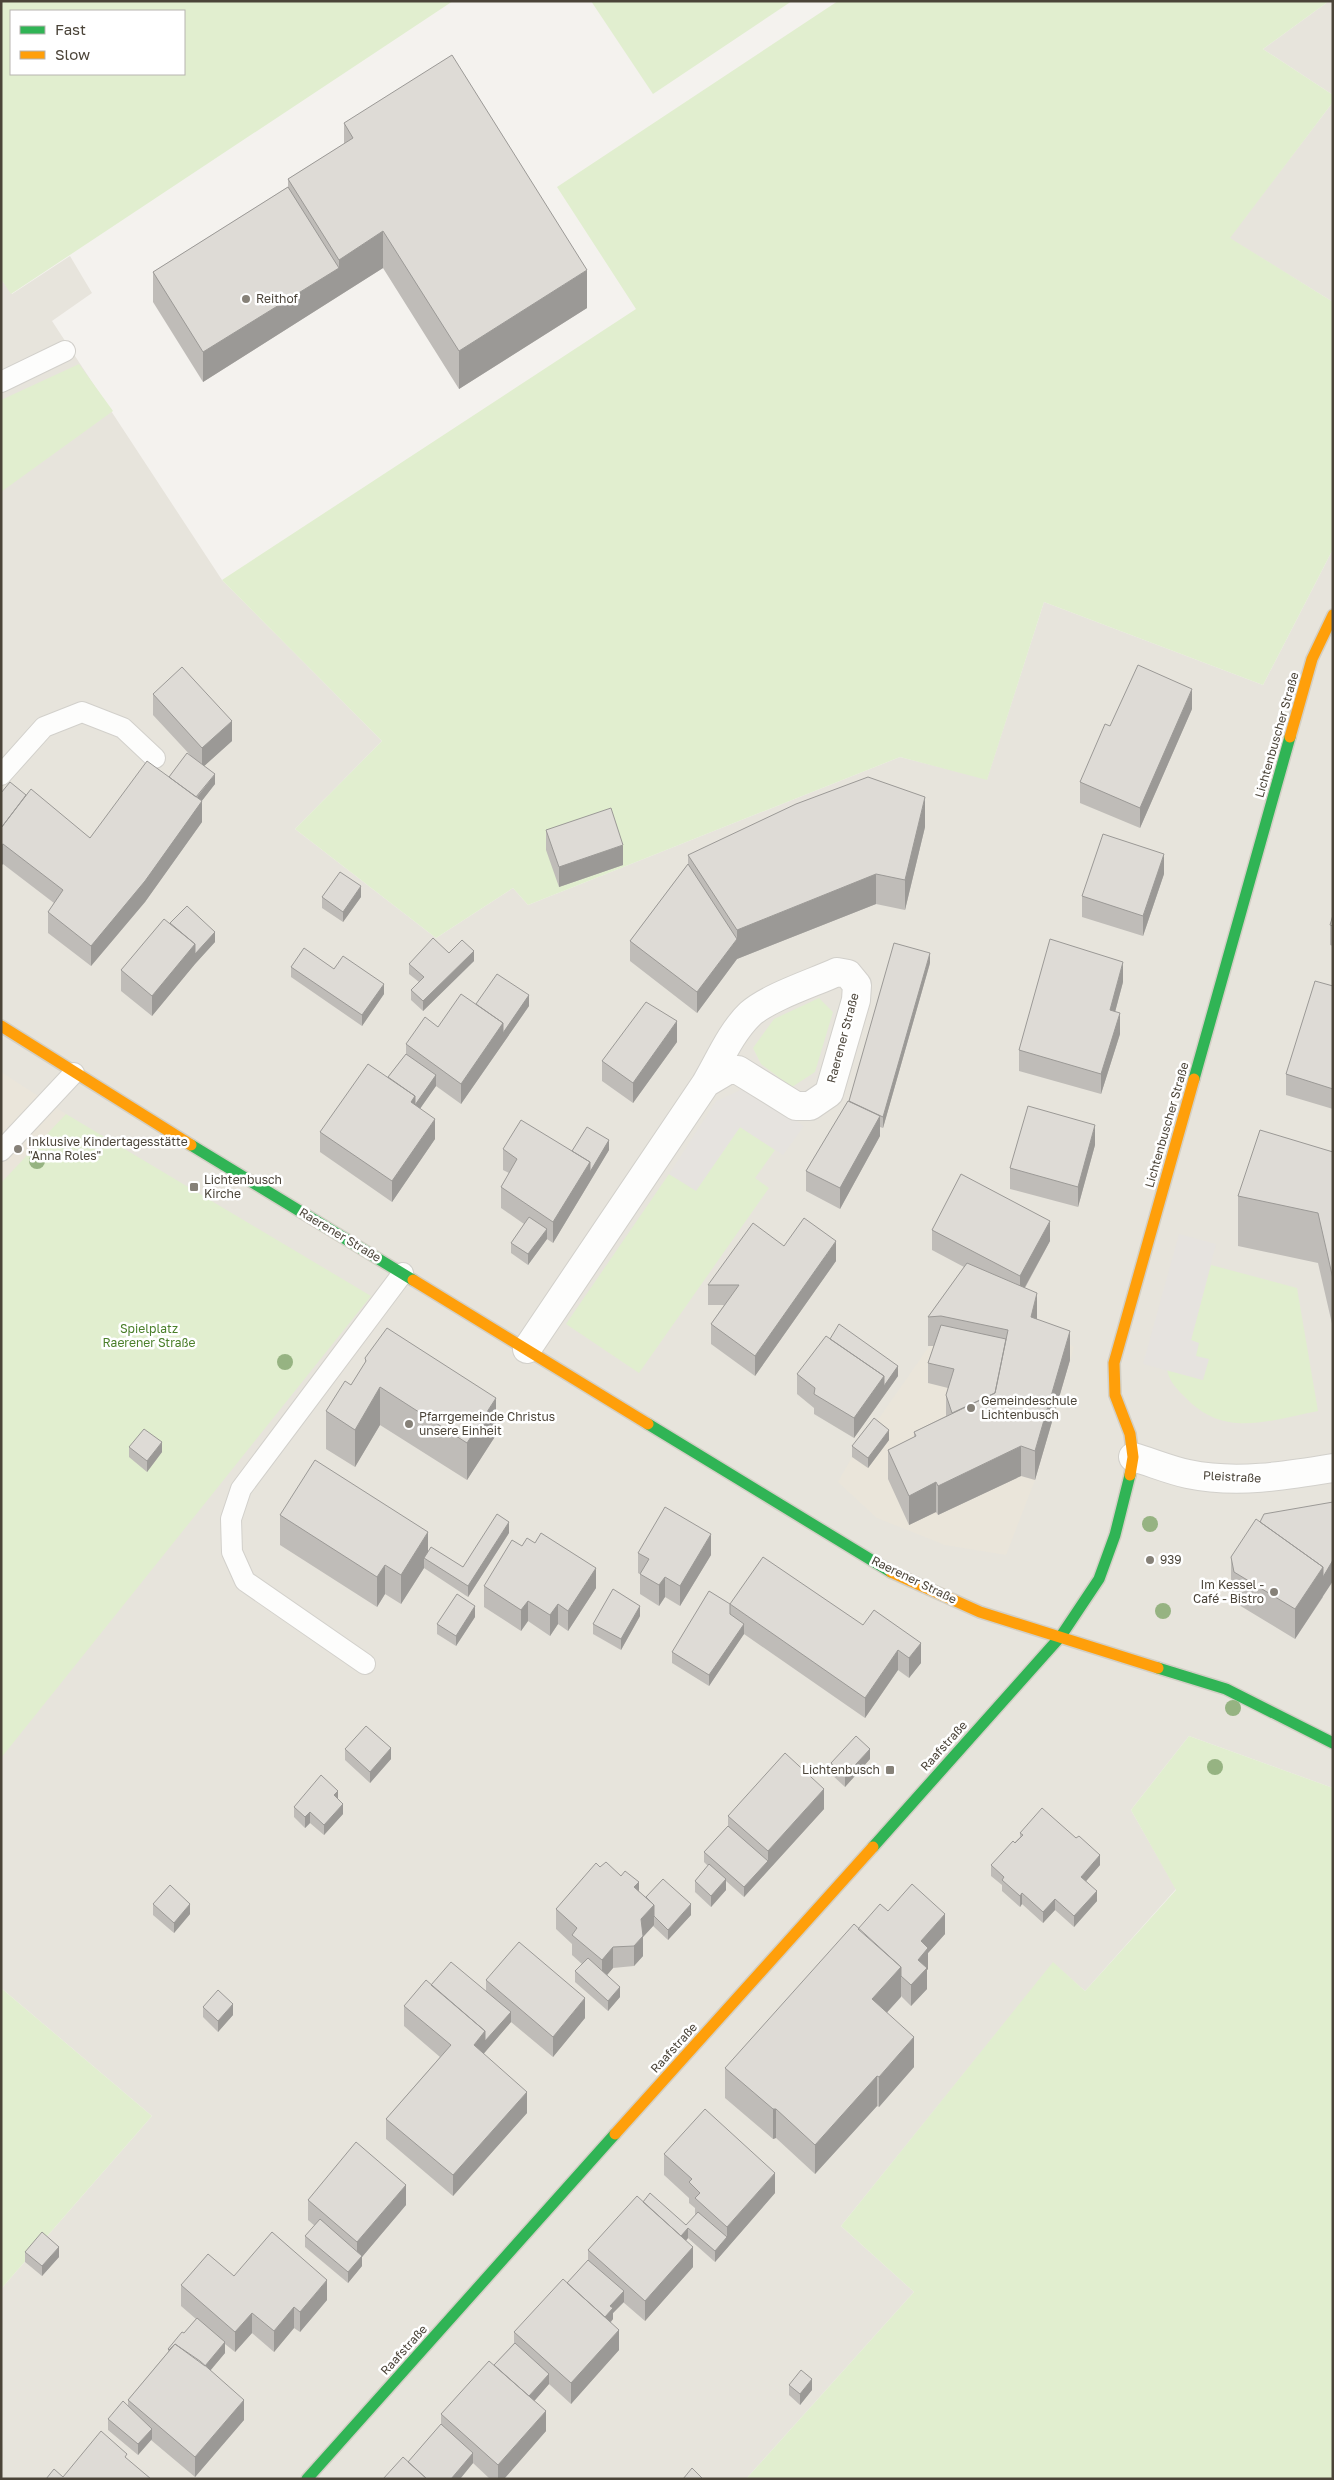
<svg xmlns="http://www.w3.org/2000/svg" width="1334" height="2480" font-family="'Golos Text',sans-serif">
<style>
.residential{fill:#e7e4dc}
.education{fill:#eae5da}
.green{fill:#e1eecf;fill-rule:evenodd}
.parking{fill:#e6e3df}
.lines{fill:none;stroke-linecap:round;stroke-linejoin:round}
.lane-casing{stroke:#d2d0cb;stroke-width:22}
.street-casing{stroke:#d2d0cb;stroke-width:30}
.fast-casing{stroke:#d3cfc5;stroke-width:14}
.slow-casing{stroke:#d3cfc5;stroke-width:14}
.lane{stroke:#fdfdfc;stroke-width:20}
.street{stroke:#fdfdfc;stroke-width:28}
.fast{stroke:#30b455;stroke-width:11}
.slow{stroke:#ff9f0a;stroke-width:11}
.tree{fill:#96b382}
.wall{fill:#bfbcb8}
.shaded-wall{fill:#9b9996}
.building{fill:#dedbd6;stroke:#9b9996}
.poi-dot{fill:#868178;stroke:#fff;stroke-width:2}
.labels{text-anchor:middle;stroke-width:5;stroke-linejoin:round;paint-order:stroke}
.poi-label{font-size:12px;fill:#4b4439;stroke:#fff;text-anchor:start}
.street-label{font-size:12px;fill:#4b4439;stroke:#fff}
.park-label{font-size:12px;fill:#4a7f2a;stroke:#fff}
</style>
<rect width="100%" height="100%" fill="#f4f2ee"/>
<path class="residential" d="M1329,1h4v94l-70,-46z
M1333,102v200l-104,-64z
M70,256l22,37 -40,28 170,259 160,161 -87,88 141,109 77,-50 15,17 372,-148 87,22 57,-177 219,83 70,-136v1239l-144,-52 -58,74 45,79 -91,102 -32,-28 -212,263 73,66 -168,187h-745v-190l151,-173 -151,-128v-1709l11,15z"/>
<path class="education" d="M1,1072l65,42 -65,69z
M967,1292l70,31 37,24 -39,133 -29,75 -61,-10 -68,-27 -39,-36 14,-25z"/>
<path class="green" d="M1,1h452l-442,293 -10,-15zM184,11v63h-173v-63z
M591,1h201l-139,93z
M838,1h491l-66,48 70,46v7l-103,136 103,64v247l-70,136 -219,-83 -57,178 -87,-23 -372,148 -15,-17 -77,50 -141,-109 87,-88 -160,-161 414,-271 -79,-122z
M79,364l34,47 -112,81v-92z
M819,998l14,14 -18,60 -23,15 -31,-23 -8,-16 21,-29z
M66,1114l305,182 -370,462v-575z
M740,1127l35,23 -20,28 14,10 -130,185 -73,-49 103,-150 27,16z
M1211,1265l86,23 21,123c-48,9 -93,28 -132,-13 -9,-9 -16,-15 -19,-28l36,10 -12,-40z
M1189,1736l144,52v691h-587l168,-187 -73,-66 212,-264 32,29 91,-101 -45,-80z
M1,1988l151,128 -151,173z"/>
<path class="parking" d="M745,1088l59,38 -21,29 -43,-28 -44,64 -27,-17 47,-73z
M1179,1234l37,10 -25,96 8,3 -3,13 13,3 -6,21 -60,-16z"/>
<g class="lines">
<defs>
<path id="lane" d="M1,382l64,-31
M1,775l43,-48 38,-15 41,16 32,30
M1,1151l73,-78
M365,1664l-120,-83 -13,-29 -1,-33 10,-30 162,-216"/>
<path id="street" d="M527,1349l179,-266 22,-13h10l58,36h14l19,-13 27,-93 1,-15 -9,-11 -11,-2c-24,11 -68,25 -87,42 -19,18 -31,47 -44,69
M1133,1457c18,5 36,13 55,17 48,10 97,2 145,-6"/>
<path id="fast" d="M1194,1079l96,-342
M191,1145l222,135
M648,1424l243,148
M1158,1668l68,21 107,54
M873,1847l188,-211 38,-57 16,-44 15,-60
M307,2479l308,-345"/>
<path id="slow" d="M1290,737l22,-78 21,-44
M1,1026l190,119
M413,1280l235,144
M1130,1475l3,-18 -3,-23 -15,-39 -1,-32 80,-284
M891,1572l89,40 178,56
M615,2134l258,-287"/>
</defs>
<use href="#lane" class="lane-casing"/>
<use href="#street" class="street-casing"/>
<use href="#fast" class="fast-casing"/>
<use href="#slow" class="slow-casing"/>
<use href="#lane" class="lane"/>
<use href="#street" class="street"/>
<use href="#fast" class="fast"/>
<use href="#slow" class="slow"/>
</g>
<g class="tree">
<circle cx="37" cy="1161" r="8"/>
<circle cx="285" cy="1362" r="8"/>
<circle cx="1150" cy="1524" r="8"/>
<circle cx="1163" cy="1611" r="8"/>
<circle cx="1233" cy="1708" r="8"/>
<circle cx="1215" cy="1767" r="8"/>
</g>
<path class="wall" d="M344,123l243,185 -128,81 -76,-121 -180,114 -50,-80v-30l135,-85v-8l56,-35z
M153,694l79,47 -28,25 11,18 -14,17 1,21 -57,80 -54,64 -43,-33v-21l6,-9 -51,-39 -2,-71 25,2 64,43 79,-61 23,-20 -39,-42z
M1192,709l-52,119 -60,-25v-21z
M925,827l-20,83 -29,-6 -139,55 -40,54 -67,-52v-20l58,-77v-9z
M546,830l77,35 -64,22 -13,-37z
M1164,874l-21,62 -61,-19v-21z
M322,897h39l-18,25 -21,-14z
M1333,915v31l-3,-1v-20z
M170,923l45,19 -20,22 -43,52 -31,-25v-21z
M449,953l25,8 -51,50 -12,-11v-10l8,-8 -10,-8v-10z
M930,963l-47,165 -3,-1v9l-40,73 -34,-18v-20l43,-70z
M291,967l43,2 50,25 -22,32 -71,-49z
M1123,982l-8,30 5,22 -19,60 -82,-23v-21z
M1333,986v123l-47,-14v-21z
M476,1004l53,2 -68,98 -25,-18 -16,22 15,31 -43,63 -72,-50v-20l68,-55 18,-23v-10l32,-17z
M677,1042l-44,61 -31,-22v-20z
M1095,1145l-17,62 -68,-18v-21z
M503,1149l69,2 37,-1 -56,93 -6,-4 -19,26 -17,-12v-10l13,-19 -23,-16v-21l8,-14 -6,-3z
M1333,1152v176l-15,-65 -80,-17v-50z
M932,1230l118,11 -25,47 12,31 33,41 -35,120 -14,-4 -83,39 -2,-3 -27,13 -21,-46v-29l26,-13v-5l32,-16v-21l2,-7 -20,-5v-20l6,-17h-6v-29l36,-50 -32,-17z
M784,1246l52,15 -81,115 -44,-32v-20l13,-19h-16v-20z
M830,1339l68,37 -44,62 -40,-24v-6l-17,-14v-20z
M365,1358l131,77 -29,45 -87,-55 -25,42 -29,-18v-38l25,-26 14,-22z
M889,1440l-21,28 -16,-11v-11z
M129,1447l33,5 -15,20 -18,-15z
M280,1515l148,37 35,15 46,-34 -41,64 -44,-29 -23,36 -16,-10 -8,13 -97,-62z
M638,1553l73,2 -31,51 -15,-9 -6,9 -19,-12v-20l-2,-1z
M1231,1557l92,40 -28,42 -61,-37 -3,-15z
M484,1586l112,2 -28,43 -10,-7 -8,12 -22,-15 -7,10 -37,-24z
M730,1604l133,21 58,38 -12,15 -11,-8 -33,48 -121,-84 -35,52 -37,-23v-11z
M640,1616l-19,34 -28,-16v-10z
M475,1617l-19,29 -19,-12v-10z
M345,1749l46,10 -21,24 -25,-23z
M870,1759l-25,28 -14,-13v-11z
M338,1799l5,15 -19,21 -14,-12 -5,5 -11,-11v-10z
M824,1809l-80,88 -18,-16v9l-15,17 -16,-15v-11l13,-15 -4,-4v-10l24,-26v-10z
M1020,1833l80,32 -14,16 11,20 -23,26 -19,-17 -12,13 -21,-19 -2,3 -18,-16v-6l-11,-9v-11l29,-28z
M600,1867l39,24 7,6 45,18 -23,25 -15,-14 -10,11v19l-9,10 -21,2 -6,7 13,22 -12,14 -33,-29v-11l7,-7 -10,-9v-11l-16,-15v-20z
M153,1904l37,10 -16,19 -21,-18z
M888,1911l57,23 -17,19v16l-1,1v19l-16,17 -10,-10 -14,16 27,55 -35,40 -2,-1 -62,68 -39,-36 -3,1 -48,-41v-30l133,-139z
M486,1980l99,38 -32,39 -42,-35 -28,32 44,59 -74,83 -67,-57v-20l54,-62 -36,-31v-20l27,-21 55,6z
M203,2007l30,8 -15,17 -15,-15z
M664,2154l111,39 -60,69 -27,-24 -2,3 7,26 -48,54 -22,-19 -10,11v6l-2,3 8,28 -48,54 -22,-20 -15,17 12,30 -42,48h-14l-17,-16 -13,16 -52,-17 33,-38v-10l53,-49 20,-22v-11l53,-49 21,-23v-10l55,-48 43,23 9,-9v-8l-6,-5v-5l-25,-23z
M308,2200l98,5 -44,52v9l-14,17 -43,-36v-11l10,-10 -7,-6z
M25,2252l34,5 -17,19 -17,-14z
M234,2276l93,24 -27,32 -6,-4 -20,24 -22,-19 -17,19 -10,-8v9l-15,17 34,50 -49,57 -44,-37 -13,15 -30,-25v-11l20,-12v-7l40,-48v-3l16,-16 12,-14 -15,-13v-21z
M789,2385l23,5 -12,15 -11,-10z"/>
<path class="shaded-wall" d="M383,231v37l-180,114v-30l136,-84v-8z
M587,270v38l-128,81v-38z
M1192,689v20l-52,119v-20z
M232,721v20l-30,27v-20z
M215,774v10l-24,31v-10z
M925,797v30l-20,83v-30z
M202,801v21l-57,80 -54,64v-20z
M1,838l2,6v20l-2,2z
M623,845v20l-64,22v-20z
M1164,854v20l-21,62v-20z
M876,874v30l-139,55 -40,54v-21l40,-53v-9z
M361,886v11l-18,25v-10z
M215,932v10l-20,22 -43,52v-20l43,-52z
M474,951v10l-51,50v-10z
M930,953v10l-47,165v-11z
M1123,962v20l-13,49v-21z
M384,984v10l-22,32v-11z
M529,995v11l-68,98v-20l42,-61z
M1120,1013v21l-19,60v-20z
M677,1021v21l-44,61v-20z
M436,1075v11l-21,30 -4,-14 4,-6z
M880,1116v20l-40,73v-21z
M435,1119v20l-43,63v-21z
M1095,1125v20l-17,62v-20z
M609,1140v10l-56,93v-21l37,-60z
M1050,1221v20l-30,55v-20z
M547,1229v10l-19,26v-11z
M836,1241v20l-81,115v-20z
M1037,1293v30l-6,-6z
M1070,1331v29l-35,120v-29z
M898,1366v10l-44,62v-20l30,-42z
M380,1387v38l-25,42v-37z
M496,1398v37l-29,45v-37z
M889,1430v10l-21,28v-10z
M162,1442v10l-15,20v-11z
M1021,1446v30l-83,39v-29z
M936,1482v30l-27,13v-29z
M509,1522v11l-41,64v-11z
M428,1532v28l-4,-2v10l-23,36v-29z
M711,1534v21l-31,51v-20z
M1333,1560v21l-38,58v-30l28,-42z
M385,1565v29l-8,13v-30z
M596,1568v20l-28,43v-20z
M665,1577v20l-6,9v-21z
M528,1601v20l-7,10v-21z
M558,1604v20l-8,12v-21z
M475,1606v11l-19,29v-10z
M640,1606v10l-19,34v-11z
M744,1624v10l-35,52v-11z
M921,1643v20l-12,15v-20z
M898,1650v20l-33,48v-20z
M391,1748v11l-21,24v-11z
M870,1749v10l-25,28v-11z
M824,1789v20l-80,88v-10l24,-26v-10z
M338,1791v10l-4,-6z
M343,1804v10l-19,21v-10z
M310,1812v11l-5,5v-11z
M1100,1855v10l-19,22v-10z
M726,1879v11l-15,17v-11z
M639,1882v21l-5,-16z
M1097,1891v10l-23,26v-11z
M1022,1893v11l-2,3v-11z
M1055,1899v11l-12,13v-11z
M190,1904v10l-16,19v-10z
M691,1904v11l-23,25v-10z
M654,1905v20l-11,12v19l-9,10v-20l7,-27z
M945,1914v20l-17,19v16l-1,1v19l-16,17v-21l7,-25 3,-19z
M613,1947v21l-11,13v-21z
M901,1967v30l-29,32v-30z
M620,1987v10l-12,14v-10z
M585,1998v20l-32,39v-20z
M233,2004v11l-15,17v-11z
M511,2012v10l-37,43v-20l11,-14z
M914,2037v30l-35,40v-30z
M877,2076v30l-62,68v-29z
M527,2092v21l-74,83v-21z
M773,2109h3v29l-3,1z
M775,2173v20l-60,69v-11l12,-14v-10z
M406,2185v20l-44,52v9l-14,17v-11l9,-11v-19z
M688,2228v10l-12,14v-11z
M59,2247v10l-17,19v-10z
M693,2247v20l-48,54v-20z
M327,2280v20l-27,32v-20z
M624,2291v11l-11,11v6l-12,14v-11l9,-16z
M294,2307v21l-20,24v-21z
M252,2313v20l-17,19v-20z
M619,2330v20l-48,54v-21z
M225,2342v11l-25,30v-11z
M549,2374v10l-25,29v-11z
M812,2379v11l-12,15v-11z
M244,2400v20l-49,57v-20z
M546,2411v20l-42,48h-6v-14z
M152,2429v10l-14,16v-11z
M473,2453v10l-13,16h-9z"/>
<path class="building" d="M452,55l135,215 -128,81 -76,-120 -44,29 -51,-81 65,-41 -9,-15z
M288,187l51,81 -136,84 -50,-80z
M1138,665l54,24 -52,119 -60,-26 25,-58 5,2z
M182,667l50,54 -30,27 -49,-54z
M187,753l28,21 -19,23 -27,-20z
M147,761l55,40 -57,80 -54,65 -43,-34 15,-22 -60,-46 -2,1v-17l30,-39 59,49z
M868,777l57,20 -20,83 -29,-6 -139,56 -49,-75 108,-51z
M10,782l16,13 -25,33v-35z
M611,808l12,37 -64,22 -13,-37z
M1103,834l61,20 -21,62 -61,-20z
M688,864l49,75 -40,53 -67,-51z
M340,872l21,14 -18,26 -21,-15z
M187,906l28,26 -20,22v-10l-25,-21z
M1333,915v11l-3,-1z
M164,919l31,25 -43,52 -31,-26z
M433,938l16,15 13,-13 12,11 -51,50 -12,-11 13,-13 -15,-13z
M1050,939l73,23 -13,48 10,3 -19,61 -82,-24z
M894,943l36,10 -47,164 -34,-16z
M304,948l30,21 9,-13 41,28 -22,31 -71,-48z
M497,974l32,21 -26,38v-10l-27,-19z
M1315,981l18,5v103l-47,-15z
M461,994l42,29 -42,61 -55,-40 19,-27 13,10z
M646,1002l31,19 -44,62 -31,-22z
M406,1054l30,21 -21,30v-9l-27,-19z
M368,1064l47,32 -4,6 24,17 -43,62 -72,-49z
M848,1101l32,15 -40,72 -34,-17z
M1028,1106l67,19 -17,62 -68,-19z
M521,1120l69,42 -37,60 -52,-35 16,-28 -14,-10z
M587,1127l22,13 -19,32v-10l-18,-11z
M1260,1130l73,22v127l-15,-66 -80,-17z
M961,1174l89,47 -30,55 -88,-46z
M529,1217l18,12 -19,25 -17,-11z
M804,1218l32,23 -81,115 -44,-32 28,-39h-31l45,-62 31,23z
M967,1263l70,30 -6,24 39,14 -35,120 -14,-5 -83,40 -2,-4 -27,14 -21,-46 28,-14 -2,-4 81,-39 13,-63 -67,-14 -13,1z
M839,1324l59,42 -14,20v-10l-54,-37z
M941,1325l65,14 -11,54 -43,20 -6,-18 8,-26 -26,-6z
M387,1328l109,70 -29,45 -87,-56 -25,43 -29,-19 19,-30 6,4 15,-24 -1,-3z
M826,1336l58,40 -30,42 -40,-24 1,-6 -18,-14z
M874,1418l15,12 -21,28 -16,-12z
M144,1429l18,13 -15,19 -18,-14z
M315,1460l113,72 -27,43 -16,-10 -8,12 -97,-62z
M1333,1502v58l-10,17v-10l-63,-45 4,-8z
M665,1507l46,27 -31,52 -15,-9 -6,8 -19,-11 9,-15 -11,-6z
M497,1514l12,8 -41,64 -44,-28 7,-11 32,20z
M1256,1519l67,48 -28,42 -61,-37 -3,-15z
M541,1533l55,35 -28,43 -10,-7 -8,11 -22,-14 -7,9 -37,-24 28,-46 10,6 5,-8 8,5z
M763,1557l100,68 11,-15 47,33 -12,15 -11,-8 -33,48 -135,-94z
M613,1589l27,17 -19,33 -28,-15z
M709,1591l21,13v10l14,10 -35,51 -37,-23z
M457,1594l18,12 -19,30 -19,-12z
M366,1726l25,22 -21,24 -25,-23z
M856,1736l14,13 -25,27 -14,-13z
M785,1753l39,36 -56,62 -40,-35z
M321,1775l17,16 -4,4 9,9 -19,21 -14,-13 -5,5 -11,-10z
M1042,1808l34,30 3,-2 21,19 -19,22 16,14 -23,25 -19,-17 -12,13 -21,-19 -2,3 -18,-16 2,-3 -13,-12 22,-24 2,2 8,-8 -3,-2z
M728,1826l40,35 -24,26 -40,-35z
M606,1862l15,14 4,-5 14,11 -5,5 20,18 -13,14 2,17 -9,10 -21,1 -11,13 -30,-25 5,-7 -21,-19 40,-46 4,4z
M709,1864l17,15 -15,17 -16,-15z
M663,1879l28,25 -23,26 -14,-14v-11l-8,-8z
M912,1884l33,30 -24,27 7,7 -10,12 9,8 -16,17 -10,-9v-9l-43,-38 22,-25 8,7z
M170,1885l20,19 -16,19 -21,-19z
M854,1924l47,43 -29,32 42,38 -35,40 -2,-1 -62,69 -39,-36h-3l-48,-41z
M519,1942l66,56 -32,39 -67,-57z
M588,1958l32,29 -12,14 -33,-30z
M451,1962l60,50 -26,29v-10l-54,-46z
M426,1980l59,51 -11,14 53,47 -74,83 -67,-56 65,-74 -47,-39z
M218,1990l15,14 -15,17 -15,-14z
M705,2109l70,64 -48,54 -32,-29 5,-5 -11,-11 3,-3 -28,-25z
M356,2142l50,43 -49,57 -49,-42z
M650,2193l36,32 12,-13 29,25 -12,14 -27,-23 -7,8 -38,-34z
M637,2196l56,51 -48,54 -57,-51z
M320,2219l42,37 -14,16 -43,-36z
M42,2232l17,15 -17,19 -17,-14z
M272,2232l55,48 -27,32 -6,-5 -20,24 -22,-18 -17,19 -54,-47 27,-31 26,22z
M588,2260l36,31 -14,15 3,2 -8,9 -38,-34z
M563,2279l56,51 -48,53 -57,-51z
M197,2318l28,24 -20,24 -30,-22 -6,6 -1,-1 14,-17 2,1z
M515,2343l34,31 -20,22 -35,-31z
M175,2344l25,17 44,39 -49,57 -67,-57z
M489,2361l57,50 -48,54 -57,-51z
M801,2370l11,9 -12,15 -11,-9z
M123,2401l29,28 -14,15 -30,-25z
M441,2424l32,29 -22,26h-24l-19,-17z
M101,2431l26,23 -2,3 26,22h-105l8,-10 9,8z
M403,2457l24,22h-44z
M692,2468l11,11h-20z"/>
<g class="poi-dot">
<circle cx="246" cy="299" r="5"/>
<circle cx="18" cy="1149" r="5"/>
<rect x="189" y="1182" width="10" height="10" rx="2.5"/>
<circle cx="971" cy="1408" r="5"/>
<circle cx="409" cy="1424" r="5"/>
<circle cx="1150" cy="1560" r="5"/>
<circle cx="1274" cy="1592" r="5"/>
<rect x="885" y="1765" width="10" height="10" rx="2.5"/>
</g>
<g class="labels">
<g class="poi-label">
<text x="256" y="303">Reithof</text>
<text x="28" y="1146">Inklusive Kindertagesstätte<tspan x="28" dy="14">"Anna Roles"</tspan></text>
<text x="204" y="1184">Lichtenbusch<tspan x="204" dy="14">Kirche</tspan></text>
<text x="981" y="1405">Gemeindeschule<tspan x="981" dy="14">Lichtenbusch</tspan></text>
<text x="419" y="1421">Pfarrgemeinde Christus<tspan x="419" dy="14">unsere Einheit</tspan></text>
<text x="1160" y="1564">939</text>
<text x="1264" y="1589" text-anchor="end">Im Kessel -<tspan x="1264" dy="14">Café - Bistro</tspan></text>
<text x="880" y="1774" text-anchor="end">Lichtenbusch</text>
</g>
<g class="street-label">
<text transform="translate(1277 735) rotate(-74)" y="4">Lichtenbuscher Straße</text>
<text transform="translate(843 1038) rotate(-75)" y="4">Raerener Straße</text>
<text transform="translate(1167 1125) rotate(-74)" y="4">Lichtenbuscher Straße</text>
<text transform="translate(340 1235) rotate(31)" y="4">Raerener Straße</text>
<text transform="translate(1232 1477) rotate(3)" y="4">Pleistraße</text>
<text transform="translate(914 1580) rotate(26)" y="4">Raerener Straße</text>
<text transform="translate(944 1746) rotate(-48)" y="4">Raafstraße</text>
<text transform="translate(674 2048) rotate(-48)" y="4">Raafstraße</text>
<text transform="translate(404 2350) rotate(-48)" y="4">Raafstraße</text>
</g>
<g class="park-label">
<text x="149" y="1333">Spielplatz<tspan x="149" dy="14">Raerener Straße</tspan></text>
</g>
</g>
<rect width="1334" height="2480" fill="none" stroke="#4b4439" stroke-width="5"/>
<rect x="10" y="10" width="175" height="65" fill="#ffffff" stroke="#b7b4b0"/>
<rect x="20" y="26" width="25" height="8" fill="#30b455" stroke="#b7b4b0"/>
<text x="55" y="35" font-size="15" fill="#4b4439">Fast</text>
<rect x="20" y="51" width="25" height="8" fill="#ff9f0a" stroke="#b7b4b0"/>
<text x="55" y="60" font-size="15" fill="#4b4439">Slow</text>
</svg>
